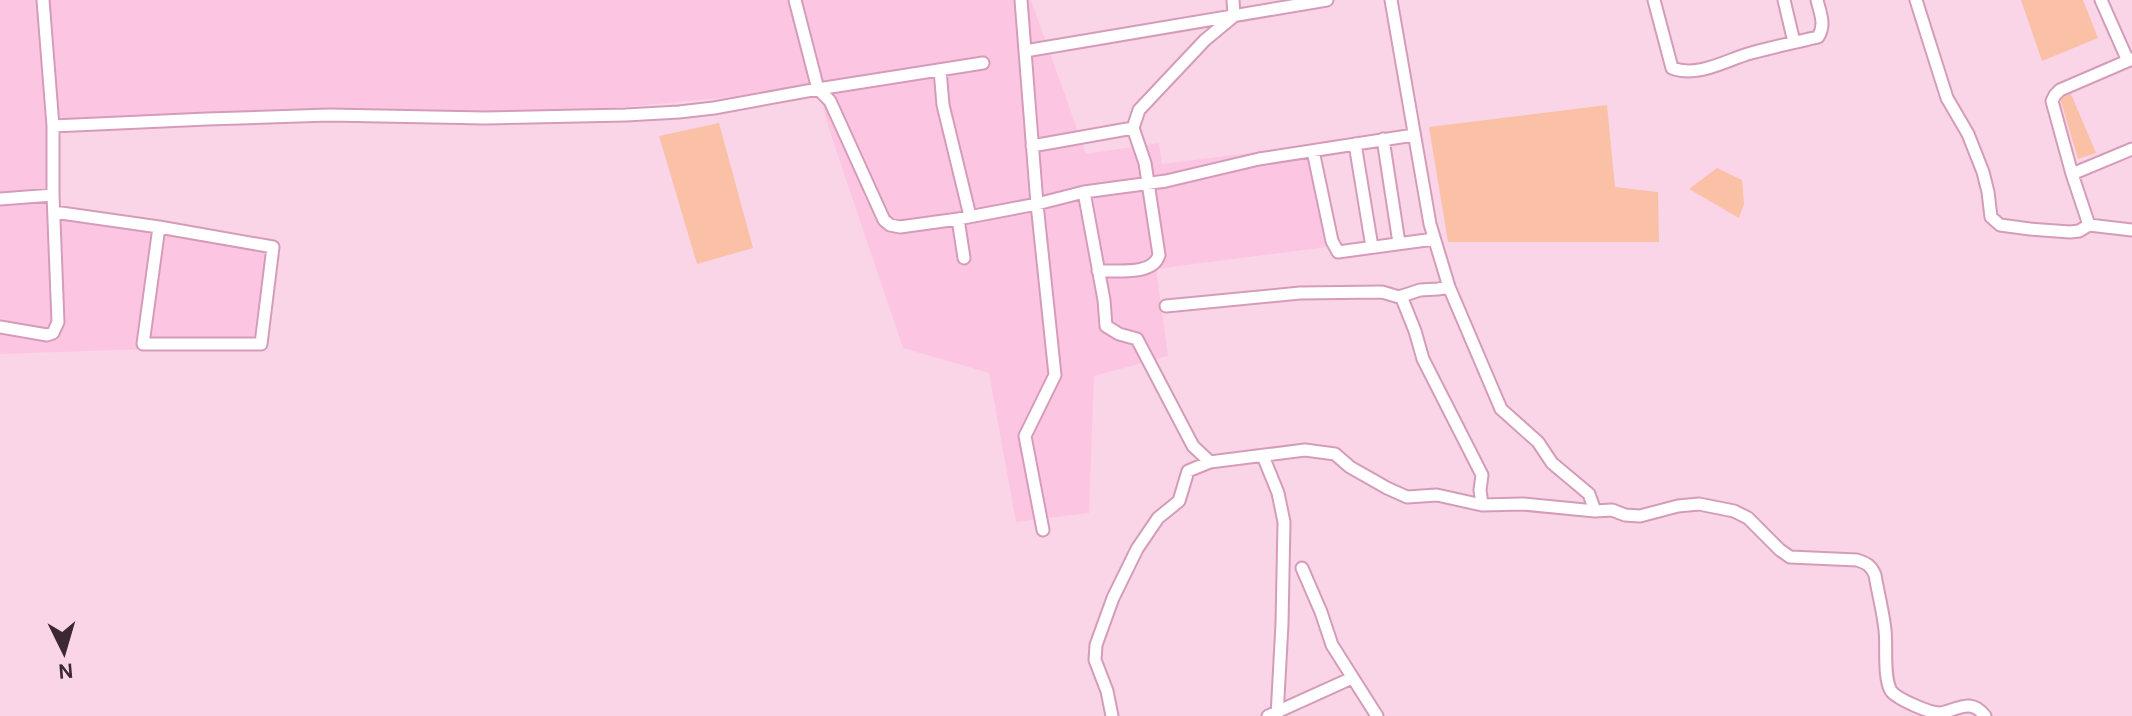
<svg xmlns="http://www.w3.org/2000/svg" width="2132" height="716" font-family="Karla,sans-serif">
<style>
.built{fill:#fcc6e2}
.green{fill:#fac1a7}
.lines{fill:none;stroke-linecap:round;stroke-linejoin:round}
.minor-casing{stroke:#d59cba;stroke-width:15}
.minor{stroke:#fff;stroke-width:11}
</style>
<rect width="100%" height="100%" fill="#f9d5e7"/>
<path class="built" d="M0,0h1031l55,154 73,-11 3,21 153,-19 20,101 -179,23 12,87 -74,20 -5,137 -73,9 -27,-149 -86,-25 -73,-216 -12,-43 -215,20 -274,6 -275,11v86l219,35 -11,98 -262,9z"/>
<path class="green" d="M2021,0h62l15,38 -56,23z
M2071,94l25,59 -18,6 -18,-61z
M1607,105l8,82 43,5 1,50h-211l-19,-115z
M719,123l34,125 -56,16 -38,-128z
M1717,168l25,12 2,24 -5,14 -50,-29z"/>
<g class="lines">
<defs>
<path id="minor" d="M795,0l23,89 12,12 54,119 6,5 10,2 58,-8 79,-15 47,-12 82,-11 93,-22 155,-24
M1021,0l4,51
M1391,0l39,224 19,63 52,122 37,33 14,21 37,31 6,17
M1654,0l18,68c26,10 54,-8 79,-15 22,-6 45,-11 67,-16 8,-12 2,-24 -1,-37
M1784,0l10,42
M1916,0l31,98 21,36 15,38 5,20 3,25 9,8 30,4 40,3 9,-1 10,-6 43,5
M2101,0l27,61
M940,70l3,35 27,111
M53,126l154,-7 122,-4 156,3 141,-3 53,-3 35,-4 104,-19 165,-26
M1133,128l6,-18 66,-70 29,-24 -1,-16
M1383,139l16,104
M1355,144l17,103
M1032,146l101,-18 12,35 14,92c-6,21 -42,15 -61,16
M1313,151l19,90 6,11 96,-13
M2072,174l60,-25
M1084,192l20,108 2,26 13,8 18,5 56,107 17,16
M0,199l53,-4
M54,212l105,15 114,20 -12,97h-118l16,-117
M958,219l6,39
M2089,225l-17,-51 -20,-73 3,-6 5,-5 72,-31
M1401,296l14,35 8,28 59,116 -2,15 2,15
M1166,306l134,-13 82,-1 17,5 21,-7 18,-1 11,-2
M0,327l47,8 6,-2 5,-11 -5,-127v-69l-10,-126
M1263,456l15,37 6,29 -2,102 -5,92
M1043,530l-18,-94 30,-61 -18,-171 -12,-153 302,-51
M1302,568l19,44 11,33 45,71
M1112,716l-5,-25 -12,-31 1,-15 17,-47 24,-49 21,-31 21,-17 9,-30 22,-9 95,-12 30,4 15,13 37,21 20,9 30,-2 45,10 41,-1 72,7 17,-1 13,5 15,1 38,-10 21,-2 35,7 14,7 32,32 10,7 67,3c9,3 14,5 18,15 3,18 8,36 10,55 2,16 -2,47 6,61 6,8 40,23 50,22 18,-4 30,-15 44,3
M1268,716l84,-38"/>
</defs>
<use href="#minor" class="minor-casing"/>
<use href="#minor" class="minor"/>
</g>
<g transform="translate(64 652) rotate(175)" stroke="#f9d5e7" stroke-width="6" paint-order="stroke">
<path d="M0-6L14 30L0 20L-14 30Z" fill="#3d2733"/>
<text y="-12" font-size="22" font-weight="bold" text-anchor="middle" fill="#3d2733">N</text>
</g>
</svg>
